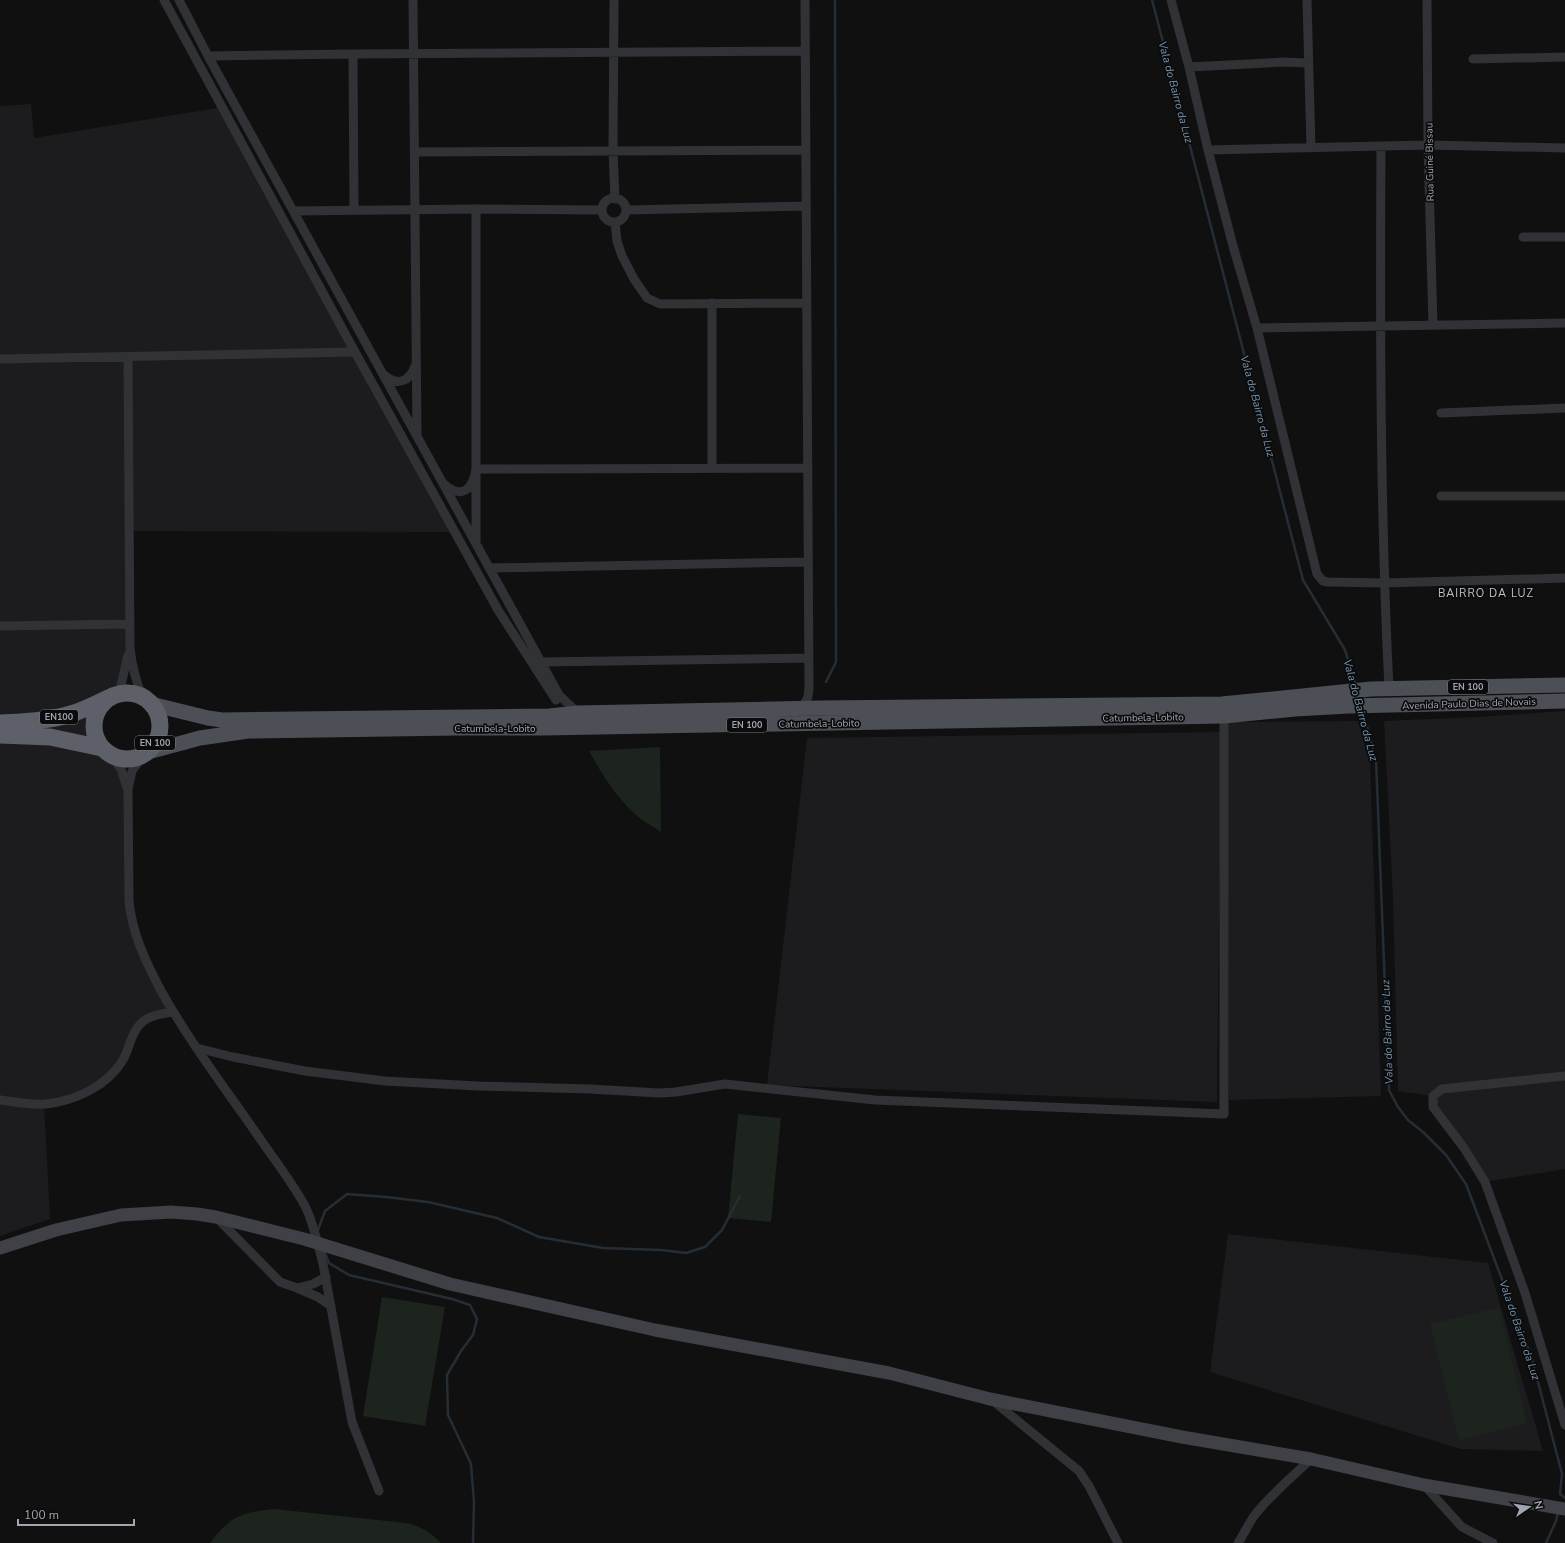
<svg xmlns="http://www.w3.org/2000/svg" width="1565" height="1543" font-family="'Nunito Sans',sans-serif">
<style>
.built{fill:#1c1c1e}
.green{fill:#1c241d}
.lines{fill:none;stroke-linecap:round;stroke-linejoin:round}
.stream{stroke:#262e35;stroke-width:2.5}
.street{stroke:#313236;stroke-width:9}
.secondary{stroke:#3f4146;stroke-width:13}
.primary{stroke:#4d4f56;stroke-width:15}
.highway{stroke:#5d6068;stroke-width:17}
.labels{text-anchor:middle;stroke-width:3.5;stroke-linejoin:round;paint-order:stroke}
.shield{fill:#0b0b0c;stroke:#747881;stroke-width:1}
.shield-label{font-size:9px;font-weight:bold;fill:#a1a6b3}
.street-label{font-size:10px;fill:#a1a6b3;stroke:#0b0b0c}
.water-label{font-size:11px;font-style:italic;fill:#7595b0;stroke:#0b0b0c}
.neighbourhood-label{font-size:11px;letter-spacing:1px;fill:#c2c5cf;stroke:#0b0b0c}
</style>
<rect width="100%" height="100%" fill="#101011"/>
<path class="built" d="M31,104l3,34 189,-31 232,425 -326,-1 1,117 -9,38 -22,23 -4,10 -1,10 3,10 27,36 6,142 43,95 -29,8 -16,30 -31,37 -53,17 6,115 -50,17v-1130z
M1565,711v458l-80,13 -41,-59 -11,-27 -35,-5 -5,-192 -9,-178 94,-4z
M1358,721l12,40 11,335 -152,4 -1,-378z
M1221,732l-4,370 -450,-17 40,-347z
M1228,1234l260,29 55,188 -82,-2 -251,-77z"/>
<path class="green" d="M660,747l1,85c-8,-6 -19,-11 -26,-18 -19,-17 -34,-41 -46,-63z
M738,1114l43,4 -10,104 -43,-4z
M382,1297l63,10 -20,119 -62,-10z
M1499,1307l28,116 -68,17 -29,-116z
M274,1509l132,14c15,3 24,9 35,20h-231c19,-26 32,-31 64,-34z"/>
<g class="lines">
<path class="stream" d="M1152,0l151,580 42,70 11,35
M826,682l10,-20 -1,-662
M1363,711l13,49 13,330 9,17 10,13 15,12 23,23 20,29 66,175 30,115 -2,20 5,4
M318,1230l7,-19 22,-17 39,3 42,5 69,16 42,19 64,11 58,2 25,3 19,-6 17,-17 18,-34
M324,1250l5,13 20,12 103,24 18,6 7,14 -4,16 -12,16 -14,24 1,40 23,49 3,38 -1,41
M1546,1543l10,-22 2,-9"/>
<path class="street" d="M164,0l191,352 143,258 58,90
M179,0l29,56 333,606 18,33 19,18
M413,0l4,435
M614,0l-1,151 2,48
M1171,0l18,67 19,83 25,96 24,82 60,246 6,7 5,1 56,1 181,-5
M1307,0l4,148
M1427,0l1,145 5,180
M353,54l1,156
M208,56l145,-2 452,-3
M1473,59l92,-2
M1189,67l95,-5 23,1
M1381,146c-1,181 -1,362 8,543
M1208,150l220,-5 137,3
M414,152l391,-2
M602 210a12 12 0 1 1 24 0a12 12 0 1 1-24 0Z
M476,209v335
M626,210l180,-4
M293,211l183,-2 126,1
M615,222l2,19 5,15 12,23 13,19 13,6 147,-1
M1523,237h42
M1257,328l308,-5
M128,357l2,291c2,19 5,32 13,50
M0,359l355,-7
M384,375c14,12 26,6 31,-9
M1441,413l124,-5
M712,468v-165
M444,484c18,16 29,5 32,-15l332,-1
M1441,496h124
M489,568l319,-6
M0,626l129,-2
M541,662l268,-4
M119,694l9,-39
M802,708l6,-11 1,-9 -4,-688
M110,754l11,15 6,19
M144,754l-12,17 -4,18 1,112c3,32 16,59 31,88 30,54 68,103 103,154 14,20 30,41 42,63 9,18 13,39 18,58l29,158 27,69
M197,1048l36,9 72,14 80,10 93,5 112,3 69,4 17,-1 49,-8 150,16 349,14v-398
M1565,1076l-123,13 -9,7v11l31,41 21,34 40,111 40,132
M0,1100c15,2 30,5 46,4 28,-3 59,-17 75,-41 5,-7 7,-15 10,-23 8,-22 20,-25 42,-28
M216,1217l64,65 17,6 16,-4 13,-7
M297,1288l21,9 13,9
M992,1400l87,71 10,15 29,57
M1424,1485l38,42 31,16
M1238,1543c7,-10 11,-22 20,-32 16,-19 35,-35 53,-52"/>
<path class="secondary" d="M0,1248l56,-18 65,-15 50,-3 26,2 19,3 88,22 146,45 205,46 234,43 101,26 192,38 129,22 113,26 141,24"/>
<path class="primary" d="M151,704l57,14 14,2 327,-4 29,-3 242,-5 402,-4 149,-15 194,-4
M148,752l52,-14 48,-7 210,-3h85l681,-12 71,-7 53,-3 217,-5"/>
<path class="highway" d="M94 726a33 33 0 1 1 66 0a33 33 0 1 1-66 0Z
M0,723c24,-1 48,-2 71,-9 13,-4 25,-10 37,-16
M0,735l50,2 52,11"/>
</g>
<g class="labels">
<g class="shield">
<rect x="1448" y="680" width="40" height="14" rx="3"/>
<rect x="40" y="710" width="38" height="14" rx="3"/>
<rect x="727" y="718" width="40" height="14" rx="3"/>
<rect x="135" y="736" width="40" height="14" rx="3"/>
</g>
<g class="shield-label">
<text x="1468" y="690">EN 100</text>
<text x="59" y="720">EN100</text>
<text x="747" y="728">EN 100</text>
<text x="155" y="746">EN 100</text>
</g>
<g class="street-label">
<text transform="translate(1429 162) rotate(-91)" y="4">Rua Guiné Bissau</text>
<text transform="translate(1469 703) rotate(-2)" y="4">Avenida Paulo Dias de Novais</text>
<text transform="translate(1143 717) rotate(-1)" y="4">Catumbela-Lobito</text>
<text transform="translate(819 723) rotate(-1)" y="4">Catumbela-Lobito</text>
<text x="495" y="732">Catumbela-Lobito</text>
</g>
<g class="water-label">
<text transform="translate(1176 92) rotate(75)" y="4">Vala do Bairro da Luz</text>
<text transform="translate(1258 406) rotate(75)" y="4">Vala do Bairro da Luz</text>
<text transform="translate(1361 710) rotate(75)" y="4">Vala do Bairro da Luz</text>
<text transform="translate(1387 1032) rotate(-92)" y="4">Vala do Bairro da Luz</text>
<text transform="translate(1520 1330) rotate(71)" y="4">Vala do Bairro da Luz</text>
</g>
<g class="neighbourhood-label">
<text x="1486" y="597">BAIRRO DA LUZ</text>
</g>
</g>
<g transform="translate(1529 1507) rotate(77)" stroke="#0b0b0c" stroke-width="3" paint-order="stroke">
<path d="M0-3L7 15L0 10L-7 15Z" fill="#a1a6b3"/>
<text y="-6" font-size="11" font-weight="bold" text-anchor="middle" fill="#a1a6b3">N</text>
</g>
<path d="M18 1519v6h116v-6" fill="none" stroke="#a1a6b3" stroke-width="2"/>
<text x="24" y="1519" font-size="12" fill="#a1a6b3" stroke="#0b0b0c" stroke-width="3" paint-order="stroke">100 m</text>
</svg>
